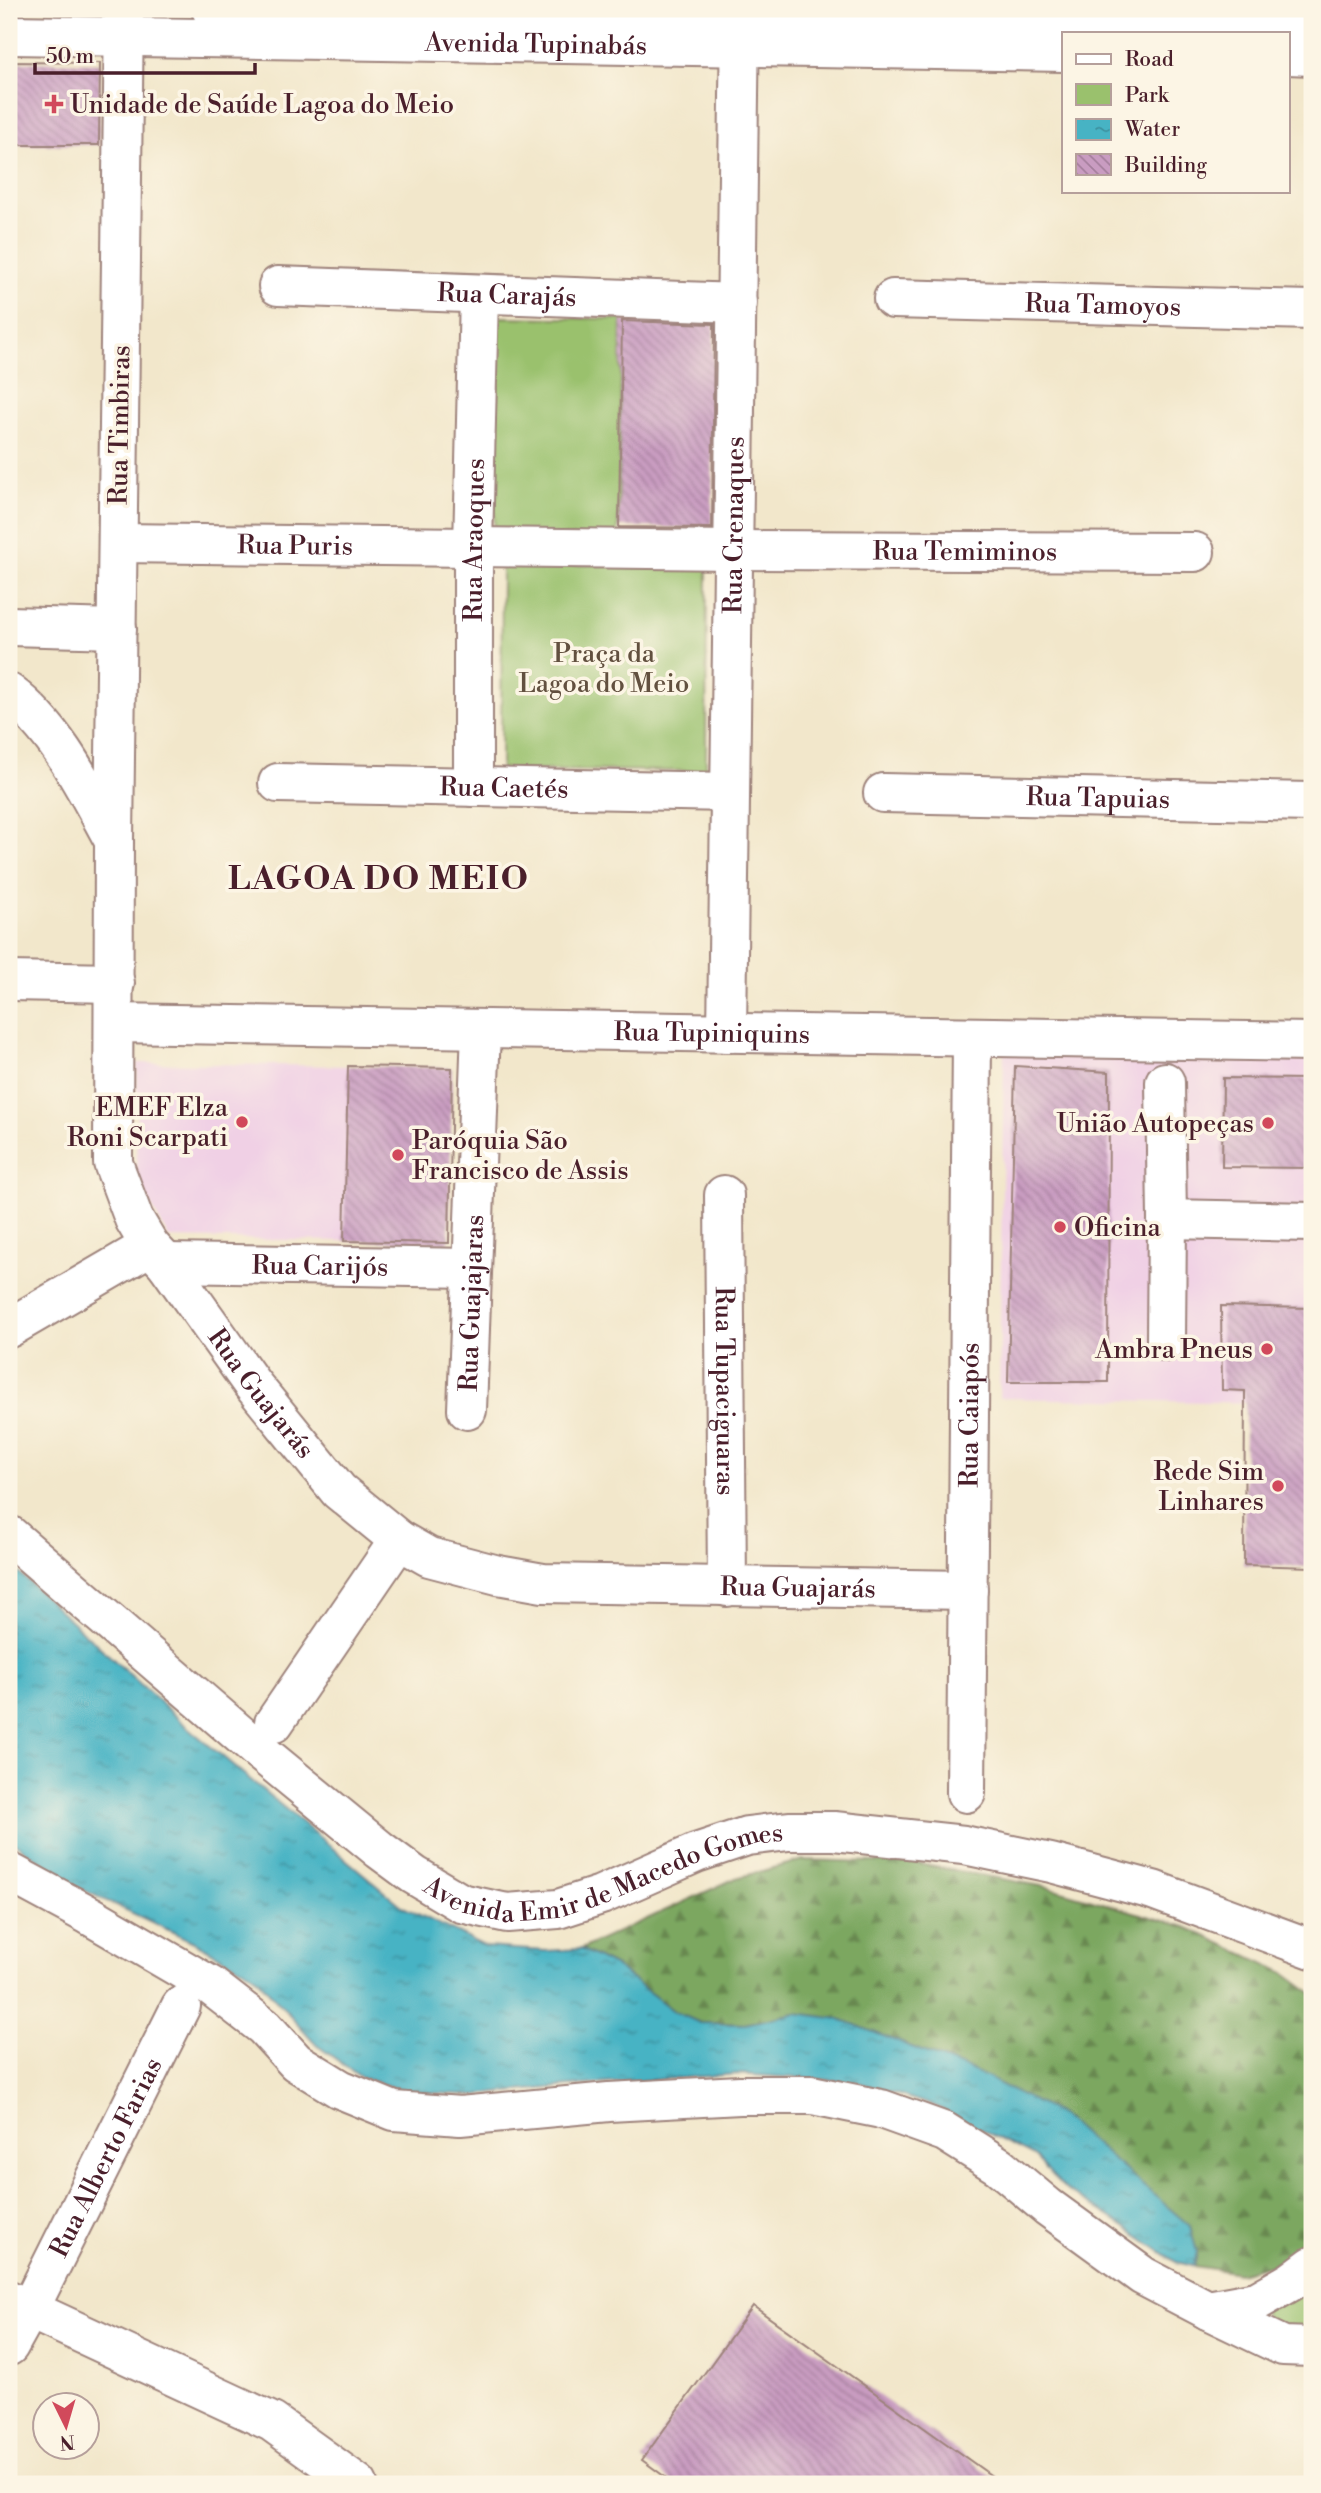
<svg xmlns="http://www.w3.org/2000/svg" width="1321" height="2493" font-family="'Libre Bodoni',serif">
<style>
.built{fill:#f0d0e5}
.forest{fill:url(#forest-firs);stroke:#626346;stroke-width:2}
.park{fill:#9ac16d;stroke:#72704c;stroke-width:2}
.water{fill:url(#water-ripples);stroke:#486978;stroke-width:2}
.building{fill:url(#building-back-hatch)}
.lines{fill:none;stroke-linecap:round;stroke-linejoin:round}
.minor-casing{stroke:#9e837b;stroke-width:42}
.major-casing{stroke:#9e837b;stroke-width:42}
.minor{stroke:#fff;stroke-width:38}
.major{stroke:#fff;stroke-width:38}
.poi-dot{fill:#d1495b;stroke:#fcf5e5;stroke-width:2.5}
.labels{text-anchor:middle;stroke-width:7;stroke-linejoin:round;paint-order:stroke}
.street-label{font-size:26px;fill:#4a1f2b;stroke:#fcf5e5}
.poi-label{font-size:26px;fill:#4a1f2b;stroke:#fcf5e5;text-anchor:end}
.park-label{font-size:26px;fill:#62503f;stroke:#fcf5e5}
.district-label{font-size:33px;font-weight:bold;letter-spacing:2px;fill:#4a1f2b;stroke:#fcf5e5}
</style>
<defs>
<pattern id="forest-firs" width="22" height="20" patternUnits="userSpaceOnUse" patternTransform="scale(1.75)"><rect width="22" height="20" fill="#7ba760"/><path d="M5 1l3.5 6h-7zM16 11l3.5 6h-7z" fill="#67874f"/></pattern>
<pattern id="water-ripples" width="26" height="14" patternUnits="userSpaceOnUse" patternTransform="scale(1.75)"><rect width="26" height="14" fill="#47b3c4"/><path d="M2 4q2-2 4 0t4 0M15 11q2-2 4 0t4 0" fill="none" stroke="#3d919f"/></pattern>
<pattern id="building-back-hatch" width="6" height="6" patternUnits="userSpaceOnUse" patternTransform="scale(1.75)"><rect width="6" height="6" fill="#c99cc1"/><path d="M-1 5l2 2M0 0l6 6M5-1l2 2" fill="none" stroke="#a57f9d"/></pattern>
</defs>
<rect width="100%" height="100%" fill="#fcf5e5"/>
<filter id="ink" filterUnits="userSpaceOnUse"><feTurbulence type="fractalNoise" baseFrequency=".0143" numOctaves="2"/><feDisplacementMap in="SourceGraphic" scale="14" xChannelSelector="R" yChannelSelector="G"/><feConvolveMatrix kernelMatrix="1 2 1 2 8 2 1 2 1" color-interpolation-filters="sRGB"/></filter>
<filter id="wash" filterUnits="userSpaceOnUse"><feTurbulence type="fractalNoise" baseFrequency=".00686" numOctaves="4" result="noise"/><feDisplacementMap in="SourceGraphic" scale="28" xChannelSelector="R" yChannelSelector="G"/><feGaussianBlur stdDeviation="1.57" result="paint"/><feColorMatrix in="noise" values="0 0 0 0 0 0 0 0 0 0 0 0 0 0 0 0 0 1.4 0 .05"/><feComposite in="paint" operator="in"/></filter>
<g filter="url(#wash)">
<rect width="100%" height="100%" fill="#f2e7cb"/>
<path class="built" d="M1004,1053l308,7v344l-313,-6z
M137,1063l211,3 -4,175 -175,-3 -33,-60z"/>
<path class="forest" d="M803,1860l111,3 133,24 139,40 99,46 27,20v246l-32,23 -41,11 -45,-7 3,-14 -41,-54 -96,-84 -264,-101 -51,11 -45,-1 -25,-11 -59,-45 -35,-18 155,-71z"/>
<path class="park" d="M498,317l124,2 -4,218 -124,-2z
M502,565h205l-1,206 -205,-1z
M1312,2266v81l-29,-1 -26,-45z"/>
<path class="water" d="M9,1564l177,162 217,181 83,40 59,4 36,-2 35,18 59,45 25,11 45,1 51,-11 44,6 136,53 84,42 130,112 7,26 -3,14 -18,-4 -73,-50 -36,-21 -33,-35 -99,-50 -78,-24 -119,-8 -156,11 -106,10 -67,-3 -47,-14 -44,-32 -65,-72 -59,-32 -117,-55 -68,-48z"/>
<g id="blocks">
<path class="building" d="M9,62l91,1 -1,82h-90z
M622,321l92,3 -2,204 -93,-1z
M348,1066l104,2 -3,175 -105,-2z
M1015,1066l94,6 -1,310h-100z
M1223,1078l89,1v89l-90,-1z
M1221,1306l91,2v259l-68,-2 1,-174 -23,-1z
M753,2306l250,178h-328l-33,-24z"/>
</g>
</g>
<g filter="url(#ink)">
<use href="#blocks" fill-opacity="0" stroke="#9e837b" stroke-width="2"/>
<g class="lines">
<defs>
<g id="minor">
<path id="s1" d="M124,9l-10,832 -1,322 21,56 16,27 16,17 86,121 87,107 60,49 30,17 69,18 45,8 425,7"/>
<path id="s2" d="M278,286l459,17"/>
<path id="s3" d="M893,299l419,11"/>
<path id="s4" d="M118,543l615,7 462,2"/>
<path d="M9,626l108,3"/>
<path d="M9,693c48,36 76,95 104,146"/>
<path id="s5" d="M278,783l452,9"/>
<path id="s6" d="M473,787v-241l6,-252"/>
<path id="s7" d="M883,793l429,9"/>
<path d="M9,981l106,2"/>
<path id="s8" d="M114,1023l1198,19"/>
<path id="s9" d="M727,1033l13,-1015"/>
<path d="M1165,1082l2,137 145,3"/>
<path id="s10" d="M724,1195l3,392"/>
<path id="s11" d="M166,1263l306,5"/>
<path d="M9,1328l141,-82"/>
<path d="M1166,1342l1,-123"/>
<path id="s12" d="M467,1410l14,-381"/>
<path id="s13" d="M9,1535l249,215 122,100 34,25 47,28 46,10 51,-4 43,-14 95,-42 51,-17 42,-5h45l130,14 87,18 102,27 159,59"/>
<path d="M274,1723l125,-183"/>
<path id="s14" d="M966,1793l6,-756"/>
<path d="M9,1872l80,43 122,71 53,41 32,35 44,27 54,22 66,5 149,-14 131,-7h72l69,14 64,23 54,34 49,41 95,69 65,34 75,36 29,1"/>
<path d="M1208,2310l49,-9 35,-20 20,-15"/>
<path id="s15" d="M9,2346l20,-36 152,-304"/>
</g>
<g id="major">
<path d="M211,9l1101,18"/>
<path id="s16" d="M9,35l1055,17"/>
<path d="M1288,55l24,1"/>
<path d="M9,2300l263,122 86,62"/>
</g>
</defs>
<use href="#minor" class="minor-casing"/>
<use href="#major" class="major-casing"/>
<use href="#minor" class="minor"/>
<use href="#major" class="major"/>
</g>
</g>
<g class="poi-dot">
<path d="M50.5 93.5h7v7h7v7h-7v7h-7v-7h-7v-7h7z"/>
<circle cx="242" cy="1122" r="7"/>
<circle cx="1268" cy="1123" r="7"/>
<circle cx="398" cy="1155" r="7"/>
<circle cx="1060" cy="1227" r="7"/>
<circle cx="1267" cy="1349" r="7"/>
<circle cx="1278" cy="1486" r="7"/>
</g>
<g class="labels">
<g class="street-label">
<text dy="9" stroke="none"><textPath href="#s16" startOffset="527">Avenida Tupinabás</textPath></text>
<text dy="9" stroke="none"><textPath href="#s2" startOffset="229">Rua Carajás</textPath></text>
<text dy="9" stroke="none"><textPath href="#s3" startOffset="210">Rua Tamoyos</textPath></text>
<text transform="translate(119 425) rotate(-89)" y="9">Rua Timbiras</text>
<text dy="9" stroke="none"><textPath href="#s9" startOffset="508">Rua Crenaques</textPath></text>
<text dy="9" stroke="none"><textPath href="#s6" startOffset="247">Rua Araoques</textPath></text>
<text dy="9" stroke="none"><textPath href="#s4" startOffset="177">Rua Puris</textPath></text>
<text dy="9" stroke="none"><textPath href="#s4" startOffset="847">Rua Temiminos</textPath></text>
<text dy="9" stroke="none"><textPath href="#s5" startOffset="226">Rua Caetés</textPath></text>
<text dy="9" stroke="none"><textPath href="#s7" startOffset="215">Rua Tapuias</textPath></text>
<text dy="9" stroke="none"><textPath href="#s8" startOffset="598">Rua Tupiniquins</textPath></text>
<text dy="9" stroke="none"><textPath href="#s11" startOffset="154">Rua Carijós</textPath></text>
<text dy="9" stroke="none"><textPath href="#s12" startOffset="107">Rua Guajajaras</textPath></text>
<text dy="9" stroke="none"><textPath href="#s10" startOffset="196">Rua Tupaciguaras</textPath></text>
<text dy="9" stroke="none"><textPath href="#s1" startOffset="1430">Rua Guajarás</textPath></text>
<text dy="9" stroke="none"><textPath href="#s14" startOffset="378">Rua Caiapós</textPath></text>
<text dy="9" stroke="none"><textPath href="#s1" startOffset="2039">Rua Guajarás</textPath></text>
<text dy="9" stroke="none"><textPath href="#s13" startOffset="732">Avenida Emir de Macedo Gomes</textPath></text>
<text dy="9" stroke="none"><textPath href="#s15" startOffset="212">Rua Alberto Farias</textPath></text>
</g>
<g class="poi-label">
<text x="70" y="113" text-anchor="start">Unidade de Saúde Lagoa do Meio</text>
<text x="228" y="1116">EMEF Elza<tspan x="228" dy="30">Roni Scarpati</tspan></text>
<text x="1254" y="1132">União Autopeças</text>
<text x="412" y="1149" text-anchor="start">Paróquia São<tspan x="412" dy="30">Francisco de Assis</tspan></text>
<text x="1074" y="1236" text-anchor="start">Oficina</text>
<text x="1253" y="1358">Ambra Pneus</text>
<text x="1264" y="1480">Rede Sim<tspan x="1264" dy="30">Linhares</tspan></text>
</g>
<g class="park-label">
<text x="604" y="662">Praça da<tspan x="604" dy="30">Lagoa do Meio</tspan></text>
</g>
<g class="district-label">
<text x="379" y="889">LAGOA DO MEIO</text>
</g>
</g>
<rect width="1321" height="2493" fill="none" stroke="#fcf5e5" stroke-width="35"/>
<rect x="1062" y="32" width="228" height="161" fill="#fcf5e5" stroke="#b59f9b" stroke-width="2"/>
<rect x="1076" y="54" width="35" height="10" fill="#ffffff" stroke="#b59f9b" stroke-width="2"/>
<text x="1125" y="66" font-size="21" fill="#4a1f2b">Road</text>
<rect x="1076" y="84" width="35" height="21" fill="#9ac16d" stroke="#b59f9b" stroke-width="2"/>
<text x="1125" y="102" font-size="21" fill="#4a1f2b">Park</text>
<rect x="1076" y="119" width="35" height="21" fill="url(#water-ripples)" stroke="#b59f9b" stroke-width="2"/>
<text x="1125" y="136" font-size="21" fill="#4a1f2b">Water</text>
<rect x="1076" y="154" width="35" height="21" fill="url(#building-back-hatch)" stroke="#b59f9b" stroke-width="2"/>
<text x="1125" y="172" font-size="21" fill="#4a1f2b">Building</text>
<g transform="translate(66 2426) rotate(175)"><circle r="33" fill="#fcf5e5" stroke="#b59f9b" stroke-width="2"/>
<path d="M0-5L12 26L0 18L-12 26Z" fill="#d1495b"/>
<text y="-10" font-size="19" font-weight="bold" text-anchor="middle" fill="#4a1f2b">N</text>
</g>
<path d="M35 63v10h220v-10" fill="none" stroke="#4a1f2b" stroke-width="3.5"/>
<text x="46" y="63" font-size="21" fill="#4a1f2b" stroke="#fcf5e5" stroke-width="5" paint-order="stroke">50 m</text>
</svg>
